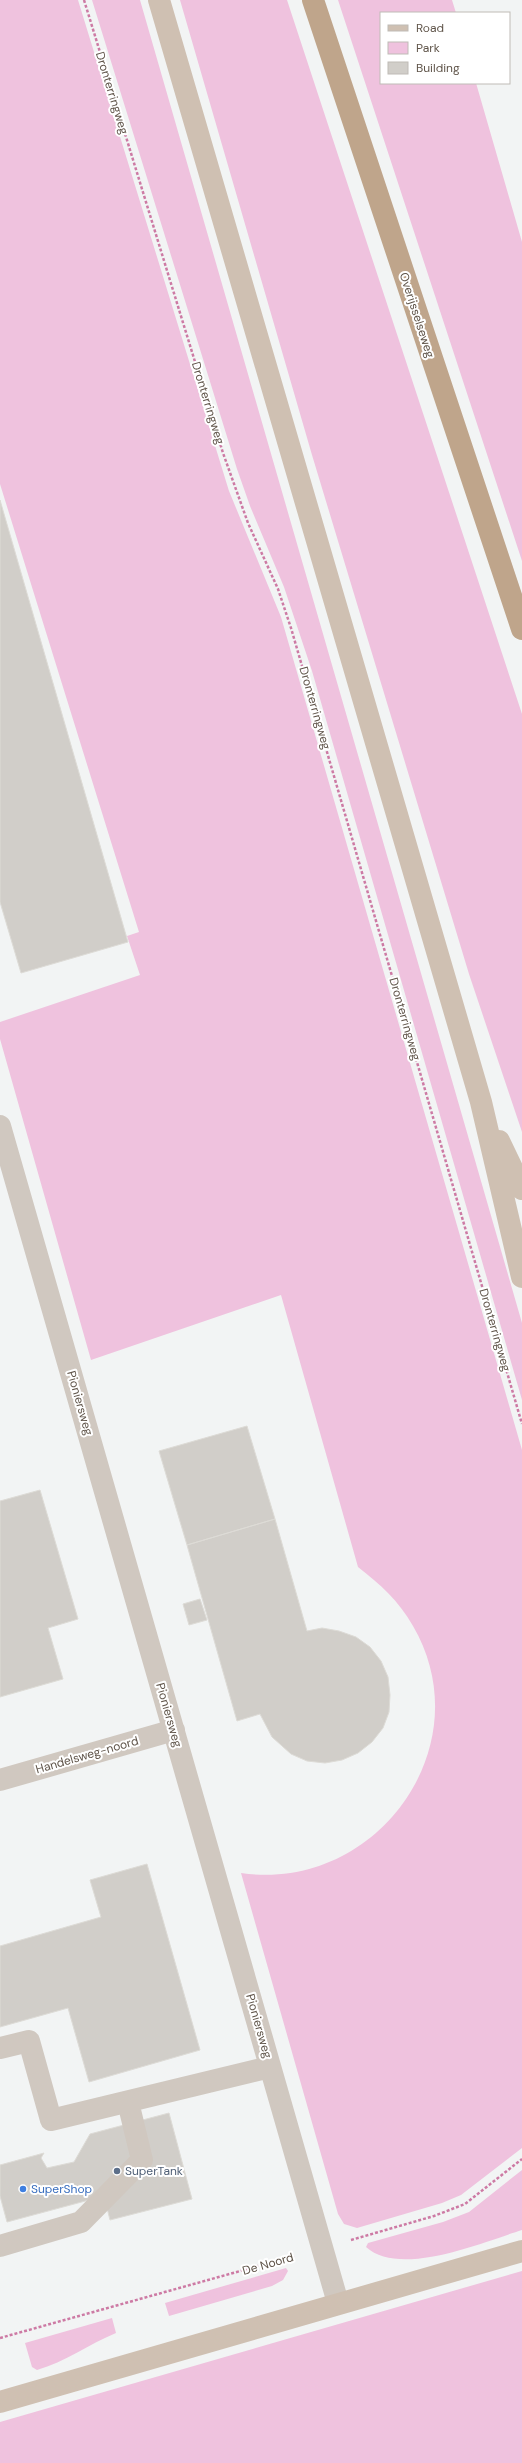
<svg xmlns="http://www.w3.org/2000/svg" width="522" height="2463" font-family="'DM Sans',sans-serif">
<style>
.green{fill:#efc2de}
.building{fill:#d1cec9;stroke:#dddbd6}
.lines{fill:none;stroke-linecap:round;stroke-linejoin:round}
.path{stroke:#cd7aa4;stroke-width:2.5;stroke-dasharray:3 2;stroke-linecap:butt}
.minor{stroke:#d0c8c0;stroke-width:22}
.major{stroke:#cfc0b2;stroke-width:22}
.highway{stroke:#bfa58b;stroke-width:22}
.service-dot{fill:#5c6f8a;stroke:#fff;stroke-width:1.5}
.shop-dot{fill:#3f7fe0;stroke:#fff;stroke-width:1.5}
.labels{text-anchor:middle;stroke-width:4;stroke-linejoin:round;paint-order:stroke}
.street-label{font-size:12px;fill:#5f5449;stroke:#fff}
.service-label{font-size:12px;fill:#4e5e75;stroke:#fff;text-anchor:start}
.shop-label{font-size:12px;fill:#366cbe;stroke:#fff;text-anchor:start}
</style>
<rect width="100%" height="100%" fill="#f2f4f4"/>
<path class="green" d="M0,0h78l151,491 52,126 241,833v698l-61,47 -19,8 -85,25 -13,-4 -6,-10 -97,-341c135,20 242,-127 172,-247 -14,-25 -33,-42 -55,-59l-77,-272 -190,65 -91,-321v-17l140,-47 -13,-39 12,-4 -139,-448z
M92,0h48l382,1323v77l-210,-729 -28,-84 -34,-81 -13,-37z
M180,0h107l235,714v418l-53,-158 -157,-519z
M338,0h114l4,13h-75v70h95l46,159v319z
M522,2170v60c-39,12 -122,48 -156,17l2,-4 75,-21 26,-10z
M286,2268l2,3 -5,9 -11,6 -103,30 -4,-13z
M522,2271v192h-522v-41z
M112,2318l4,15c-27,11 -51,29 -79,37l-5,-3 -7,-24z"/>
<path class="building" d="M0,500l128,442 -107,31 -21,-71z
M247,1426l28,93 -88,26 -28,-94z
M40,1490l38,129 -30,9 15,51 -63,18v-196z
M275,1519l32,112 15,-3 17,3 17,6 14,10 11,14 7,16 2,18 -1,17 -6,16 -11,14 -14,11 -16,7 -17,3 -18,-2 -16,-7 -19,-17 -12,-23 -23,7 -50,-176z
M200,1599l7,21 -18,5 -6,-21z
M147,1864l53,186 -111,32 -21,-74 -68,19v-81l101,-29 -11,-37z
M169,2113l23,86 -82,21 -6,-24 -97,26 -7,-26v-31l44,-12 -3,5 6,10 27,-6 16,-28z"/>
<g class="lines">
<path class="path" d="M84,0l139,453 25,70 30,66 13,39 231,796
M351,2240l83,-24 31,-12 57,-45
M0,2338l294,-82"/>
<path class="minor" d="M0,1126l338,1177
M0,1780l174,-50
M0,2048l29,-7 22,79 219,-53
M0,2246l81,-24 61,-62 -14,-58"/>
<path class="major" d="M159,0l322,1102 41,175
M499,1141l23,48
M0,2402l522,-151"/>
<path class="highway" d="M313,0l209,629"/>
</g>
<circle class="service-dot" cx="117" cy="2171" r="4"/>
<circle class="shop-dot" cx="23" cy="2189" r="4"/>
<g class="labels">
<g class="street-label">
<text transform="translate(112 93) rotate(73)" y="4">Dronterringweg</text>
<text transform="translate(417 315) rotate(72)" y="4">Overijsselseweg</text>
<text transform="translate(208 403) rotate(73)" y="4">Dronterringweg</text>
<text transform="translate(315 708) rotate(74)" y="4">Dronterringweg</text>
<text transform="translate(405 1019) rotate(74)" y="4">Dronterringweg</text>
<text transform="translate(495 1330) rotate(74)" y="4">Dronterringweg</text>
<text transform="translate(80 1403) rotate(74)" y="4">Pioniersweg</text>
<text transform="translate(169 1715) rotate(74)" y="4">Pioniersweg</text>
<text transform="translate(87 1755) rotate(-16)" y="4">Handelsweg-noord</text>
<text transform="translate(259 2026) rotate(74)" y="4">Pioniersweg</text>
<text transform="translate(268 2264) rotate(-16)" y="4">De Noord</text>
</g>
<g class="service-label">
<text x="125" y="2175">SuperTank</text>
</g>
<g class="shop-label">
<text x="31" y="2193">SuperShop</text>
</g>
</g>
<rect x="380" y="12" width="130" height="72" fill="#ffffff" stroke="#bfbbb6"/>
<rect x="388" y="25" width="20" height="6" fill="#cfc0b2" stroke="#bfbbb6"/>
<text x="416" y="32" font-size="12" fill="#5f5449">Road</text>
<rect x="388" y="42" width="20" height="12" fill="#efc2de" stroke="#bfbbb6"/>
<text x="416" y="52" font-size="12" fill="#5f5449">Park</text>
<rect x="388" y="62" width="20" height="12" fill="#d1cec9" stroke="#bfbbb6"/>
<text x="416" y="72" font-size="12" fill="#5f5449">Building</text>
</svg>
